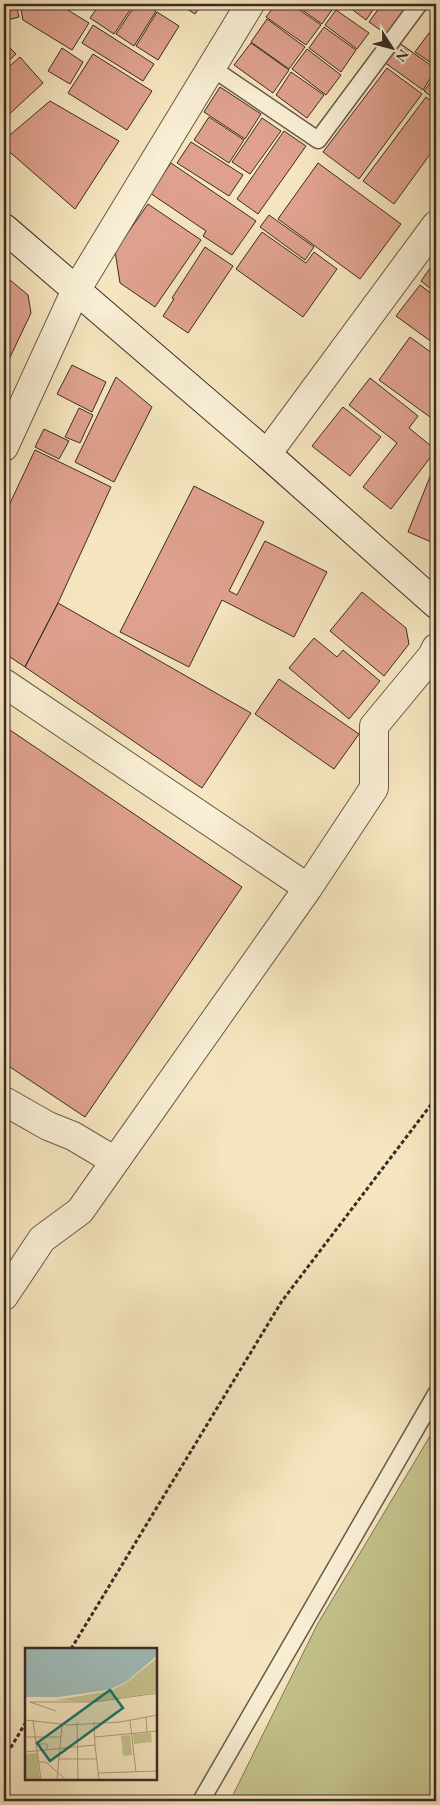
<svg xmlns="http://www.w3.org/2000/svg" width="440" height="1805" font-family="'EB Garamond',serif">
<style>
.green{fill:#c4c38c;stroke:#7f7758}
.building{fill:#dfa18e;stroke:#3a2b25}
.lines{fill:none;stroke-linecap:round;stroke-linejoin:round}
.lane-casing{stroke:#695a4c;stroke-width:19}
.street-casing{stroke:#695a4c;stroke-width:30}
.secondary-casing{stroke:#3a2b25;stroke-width:30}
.path{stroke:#3a2b25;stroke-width:3;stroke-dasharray:4 2.5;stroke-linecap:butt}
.lane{stroke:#f9efd5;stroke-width:16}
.street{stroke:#f9efd5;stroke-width:28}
.secondary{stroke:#f9efd5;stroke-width:28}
.inset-road{fill:none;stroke:#ab9b81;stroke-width:1}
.view{fill:#0f766e;fill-opacity:0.15;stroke:#0f766e;stroke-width:2.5}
.inset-edge{fill:none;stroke:#3a2b25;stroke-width:2.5}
</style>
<rect width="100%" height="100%" fill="#f6e6bf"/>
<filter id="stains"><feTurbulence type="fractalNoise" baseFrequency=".004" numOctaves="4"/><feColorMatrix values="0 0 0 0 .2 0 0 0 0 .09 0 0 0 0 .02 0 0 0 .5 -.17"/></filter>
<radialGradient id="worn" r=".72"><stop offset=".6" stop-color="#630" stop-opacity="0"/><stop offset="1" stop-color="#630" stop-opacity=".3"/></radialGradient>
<path class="green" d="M436,1426l-1,375h-205l87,-176z"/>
<path class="building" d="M4,4h12l3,13 -15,4z
M58,4l31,19 -17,27 -49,-30 -3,-15z
M100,4h34l-20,30 -24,-16z
M136,4h9l11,7 -22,35 -18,-12z
M179,4h23l-7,10z
M276,4h15l30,21 -15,20 -40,-28z
M294,4h36l4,3 -12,17z
M345,4h32l-11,16z
M382,4h26l1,5 -20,27 -20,-14z
M336,10l33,23 -12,16 -32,-24z
M157,12l22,14 -21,34 -22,-14z
M267,19l38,28 -16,22 -38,-27z
M93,25l61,39 -11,17 -61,-38z
M324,27l32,23 -15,22 -32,-24z
M429,33l7,5v28l-21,-14z
M4,42l12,12 -12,11z
M398,42l38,27 -13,21 -39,-28z
M251,43l38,27 -16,23 -39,-28z
M62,48l21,14 -13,22 -22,-13z
M307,49l34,26 -15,20 -34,-26z
M93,54l59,37 -25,39 -59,-37z
M20,57l23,26 -39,36v-48z
M387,68l35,26 -63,85 -36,-27z
M291,72l33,23 -17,23 -31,-23z
M436,75v25l-12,-9z
M220,87l41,27 -16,25 -41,-27z
M426,97l10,8v41l-42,58 -31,-23z
M50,101l69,40 -44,68 -71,-62v-7z
M209,117l35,23 -15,23 -35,-23z
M262,118l19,13 -31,43 -18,-12z
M284,131l22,15 -48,68 -21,-15z
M191,142l52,33 -14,21 -52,-33z
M171,163l85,58 -24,34 -29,-19 3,-5 -56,-38z
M318,163l83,61 -41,55 -82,-60z
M148,204l53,36 -46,67 -35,-24 -5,-32z
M269,215l45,32 -9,13 -45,-33z
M262,232l44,31 8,-11 23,17 -34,48 -67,-48z
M205,247l28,19 -45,67 -25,-17 11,-17 -2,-1z
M436,260v33l-15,-12z
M4,275l24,20 3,18 -27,57z
M420,285l16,12v48l-40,-29z
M410,337l26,19v52l-6,9 -51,-37z
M72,365l34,17 -14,30 -35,-18z
M116,377l36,30 -38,75 -39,-20z
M370,378l48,38 -9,12 27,22 -45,59 -28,-22 34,-44 -48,-38z
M343,407l38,30 -31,39 -38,-30z
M79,408l14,7 -13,28 -15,-6z
M44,429l25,12 -10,18 -24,-12z
M35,450l76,37 -53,116 -33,64 -21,-14v-137z
M433,469l3,1v74l-28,-12z
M194,486l70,36 -35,69 8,4 28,-54 62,31 -33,65 -72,-37 -33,67 -69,-35z
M362,592l44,36 3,16 -25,32 -54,-45z
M58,603l193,110 -49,75 -177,-121z
M314,638l23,19 6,-7 37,31 -31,38 -60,-51z
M279,679l80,55 -25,35 -79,-55z
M4,726l238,161 -157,230 -81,-54z"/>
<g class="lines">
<defs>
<path id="lane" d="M212,68l106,72 101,-136
M201,1801l235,-407"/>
<path id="street" d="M4,447l71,-155 175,-288
M267,454l169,-229
M4,683l304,205
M4,1101l44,25 25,10 42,25
M4,1296l38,-57 38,-28 228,-323 66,-100v-62l58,-70 4,-8"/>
<path id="secondary" d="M4,228l263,226 169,150"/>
</defs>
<use href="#lane" class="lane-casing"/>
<use href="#street" class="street-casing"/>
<use href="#secondary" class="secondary-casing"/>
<path class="path" d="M71,1649l211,-348 154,-203
M4,1759l22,-37"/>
<use href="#lane" class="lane"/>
<use href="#street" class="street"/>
<use href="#secondary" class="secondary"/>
</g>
<g transform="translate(25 1648)">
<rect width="132" height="132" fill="#f6e6bf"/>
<path d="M132,10v34l-63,10 -37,-2 52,-9 17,-8zM126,85l1,9 -18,2 -1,-10zM105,87l2,20 -9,1 -2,-20zM12,105l3,27h-15v-26z" fill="#c4c38c"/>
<path d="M0,0h132v8l-31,26 -18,8 -50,7h-33z" fill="#a0bdbb"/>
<path class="inset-road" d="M31,63l-26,-9h64l64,-9M121,69l1,15M0,72l44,5 51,-3 38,-7M8,72l8,60M105,73l6,51M52,74l1,58M0,89h36M70,89l63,-6M12,96h10v6M70,97l4,35M0,104l70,-7 -1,-23M34,111h37M14,114h7l20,18M73,125l60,-2M32,132l5,-55"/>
<path class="view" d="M85,42l13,18 -73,53 -13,-18z"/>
<rect width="132" height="132" class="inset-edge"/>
</g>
<rect width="440" height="1805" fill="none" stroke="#f6e6bf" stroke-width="20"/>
<rect x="5" y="5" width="430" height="1795" fill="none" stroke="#3a2b25" stroke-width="2.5"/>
<rect x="10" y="10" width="420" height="1785" fill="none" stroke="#3a2b25"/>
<g transform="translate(392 48) rotate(126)" stroke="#f9efd5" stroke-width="4" paint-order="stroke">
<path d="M0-4L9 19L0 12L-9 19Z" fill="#3a2b25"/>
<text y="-8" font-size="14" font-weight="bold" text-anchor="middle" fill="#3a2b25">N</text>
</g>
<rect width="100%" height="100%" filter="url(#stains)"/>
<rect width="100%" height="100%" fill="url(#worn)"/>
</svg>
